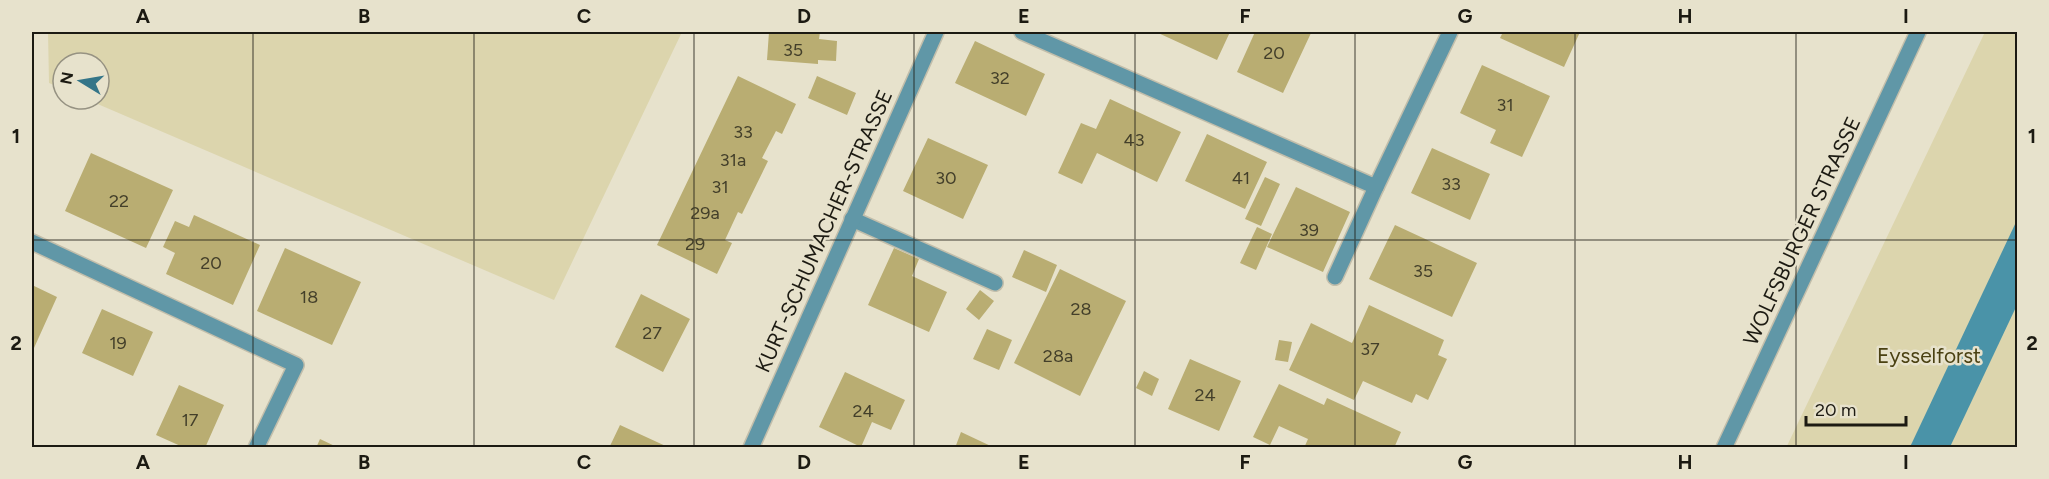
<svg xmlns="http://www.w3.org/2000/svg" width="2049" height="479" font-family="Figtree,sans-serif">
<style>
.green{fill:#dcd5ad}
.water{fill:#4a93a8}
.building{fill:#b9ad72}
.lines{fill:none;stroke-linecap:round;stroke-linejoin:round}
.service-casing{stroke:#c2beab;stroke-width:18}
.minor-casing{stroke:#c2beab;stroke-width:18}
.tertiary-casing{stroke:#c2beab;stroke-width:18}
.service{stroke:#6097a7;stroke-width:15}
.minor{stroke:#6097a7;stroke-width:15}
.tertiary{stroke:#6097a7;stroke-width:15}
.grid{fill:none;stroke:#1c1a12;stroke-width:1.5;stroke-opacity:0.55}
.labels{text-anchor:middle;stroke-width:5;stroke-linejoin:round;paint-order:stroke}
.number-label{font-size:18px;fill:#433f2a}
.street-label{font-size:21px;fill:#1c1a12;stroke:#e7e2cc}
.park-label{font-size:21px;fill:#4a4112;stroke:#e7e2cc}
.neatline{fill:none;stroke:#1c1a12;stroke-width:2}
.grid-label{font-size:20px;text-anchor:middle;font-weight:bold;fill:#1c1a12}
</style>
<rect width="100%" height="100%" fill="#e7e2cc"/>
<path class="green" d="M48,32h634l-128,268 -468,-201h13v-36h-36v26l-14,-6z
M1985,32h32v415l-231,1z"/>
<path class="water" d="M2017,220v85l-67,142h-40z"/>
<path class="building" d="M769,32h51l-1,7 18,2 -1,20 -18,-1v4l-51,-4z
M1156,32h74l-13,28z
M1255,32l56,1 -28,60 -46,-21z
M1503,32h77l-16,35 -64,-29z
M975,41l70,33 -19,42 -71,-33z
M1482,65l68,31 -28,61 -32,-14 6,-13 -36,-17z
M738,76l58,28 -14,30 -6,-3 -14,27 6,3 -26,53 -4,-2 -13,28 7,3 -15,31 -60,-29z
M817,76l39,17 -9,22 -39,-17z
M1110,99l71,33 -24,50 -60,-29 -15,31 -24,-11 23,-50 15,6z
M1207,134l60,28 -22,47 -60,-28z
M928,138l60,27 -25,54 -60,-28z
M1432,148l58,26 -20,46 -59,-27z
M91,153l82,37 -27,58 -81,-37z
M1265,177l15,7 -19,42 -16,-7z
M1296,187l54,25 -27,60 -56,-25z
M194,215l66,30 -27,60 -67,-31 9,-21 -12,-6 12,-26 14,6z
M1395,225l82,38 -25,54 -83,-38z
M1257,227l15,7 -16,36 -16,-7z
M285,248l76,34 -29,63 -75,-34z
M894,248l25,11 -7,17 35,16 -18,40 -61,-27z
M1024,250l33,15 -11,27 -34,-15z
M1060,269l66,32 -46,95 -66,-33z
M32,285l25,12 -23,51 -2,-1z
M980,290l14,11 -15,19 -13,-11z
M641,294l49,25 -27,53 -48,-25z
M1369,305l75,35 -6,15 9,4 -19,41 -12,-6 -4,9 -49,-22 -9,19 -65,-30 22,-47 41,20z
M102,309l51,23 -20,44 -51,-23z
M987,329l25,11 -13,30 -26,-11z
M1279,340l13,2 -4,20 -13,-2z
M1190,359l51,22 -22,50 -51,-22z
M1144,371l15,8 -7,17 -16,-8z
M845,372l60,28 -14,30 -19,-8 -11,25 -42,-20z
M1279,384l45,21 3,-7 74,34 -7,16h-90l4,-9 -29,-13 -9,19 -17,-8z
M179,385l45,20 -19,43h-20l-29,-13z
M620,425l50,23h-61z
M961,432l34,16h-40z
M320,439l19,9h-23z"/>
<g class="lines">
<defs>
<path id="service" d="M852,219l143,64
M1335,277l41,-90"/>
<path id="minor" d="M1022,32l354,155 74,-155
M32,242l264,123 -40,83
M751,448l185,-416"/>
<path id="tertiary" d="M1724,448l194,-416"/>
</defs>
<use href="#service" class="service-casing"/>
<use href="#minor" class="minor-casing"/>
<use href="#tertiary" class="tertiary-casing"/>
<use href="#service" class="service"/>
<use href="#minor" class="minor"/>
<use href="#tertiary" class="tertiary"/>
</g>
<path class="grid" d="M253,32v416M474,32v416M694,32v416M914,32v416M1135,32v416M1355,32v416M1575,32v416M1796,32v416M32,240h1986"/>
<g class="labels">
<g class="number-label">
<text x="793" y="56">35</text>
<text x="1274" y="59">20</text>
<text x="1000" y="84">32</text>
<text x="1505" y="111">31</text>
<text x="743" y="138">33</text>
<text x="1134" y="146">43</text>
<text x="733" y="166">31a</text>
<text x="946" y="184">30</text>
<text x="1241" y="184">41</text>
<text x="1451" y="190">33</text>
<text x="720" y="193">31</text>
<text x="119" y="207">22</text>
<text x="705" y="219">29a</text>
<text x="1309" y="236">39</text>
<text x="695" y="250">29</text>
<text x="211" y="269">20</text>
<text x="1423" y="277">35</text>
<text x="309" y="303">18</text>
<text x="1081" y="315">28</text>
<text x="652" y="339">27</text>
<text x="118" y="349">19</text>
<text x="1370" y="355">37</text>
<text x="1058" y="362">28a</text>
<text x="1205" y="401">24</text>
<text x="863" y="417">24</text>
<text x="190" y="426">17</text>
</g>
<g class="street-label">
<text transform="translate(824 231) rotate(-66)" y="7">KURT-SCHUMACHER-STRASSE</text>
<text transform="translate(1802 231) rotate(-65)" y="7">WOLFSBURGER STRASSE</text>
</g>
<g class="park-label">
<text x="1929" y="363">Eysselforst</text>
</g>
</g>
<rect width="2049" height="479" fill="none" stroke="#e7e2cc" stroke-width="66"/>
<g transform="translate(81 81) rotate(281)"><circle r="28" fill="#e7e2cc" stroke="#969282" stroke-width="1.5"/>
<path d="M0-4.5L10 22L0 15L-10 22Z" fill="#347588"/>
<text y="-9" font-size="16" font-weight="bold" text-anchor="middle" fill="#1c1a12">N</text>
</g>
<path d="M1806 416v9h100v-9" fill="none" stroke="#1c1a12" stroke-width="3"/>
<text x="1815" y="416" font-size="18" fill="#1c1a12" stroke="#e7e2cc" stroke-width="4.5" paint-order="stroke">20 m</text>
<rect x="33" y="33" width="1983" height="413" class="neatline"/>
<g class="grid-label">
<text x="143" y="23">A</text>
<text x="364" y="23">B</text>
<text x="584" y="23">C</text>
<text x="804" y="23">D</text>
<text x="1024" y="23">E</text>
<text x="1245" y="23">F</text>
<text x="1465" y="23">G</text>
<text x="1685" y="23">H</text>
<text x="1906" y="23">I</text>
<text x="16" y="143">1</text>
<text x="2032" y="143">1</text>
<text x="16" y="350">2</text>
<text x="2032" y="350">2</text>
<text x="143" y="469">A</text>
<text x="364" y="469">B</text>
<text x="584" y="469">C</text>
<text x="804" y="469">D</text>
<text x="1024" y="469">E</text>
<text x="1245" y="469">F</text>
<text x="1465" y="469">G</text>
<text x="1685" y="469">H</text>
<text x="1906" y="469">I</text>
</g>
</svg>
